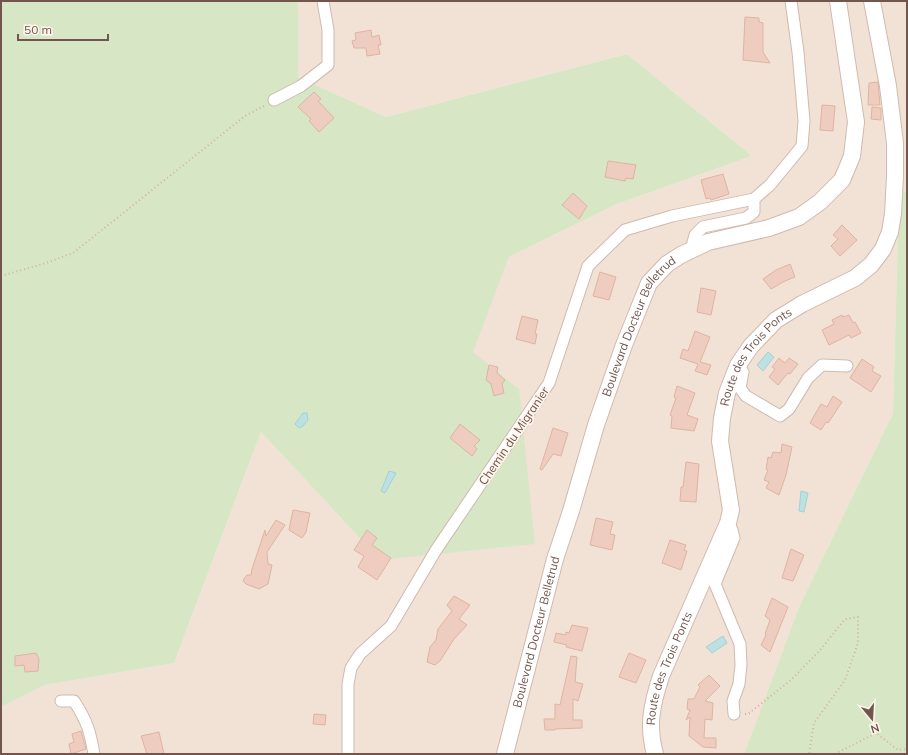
<svg xmlns="http://www.w3.org/2000/svg" width="908" height="755" font-family="Mulish,sans-serif">
<style>
.residential{fill:#f2e2d5}
.green{fill:#d7e7c6}
.water{fill:#bce1e3;stroke:#a3d1d4}
.building{fill:#eecdc0;stroke:#dfb3a1}
.lines{fill:none;stroke-linecap:round;stroke-linejoin:round}
.street-casing{stroke:#cebab0;stroke-width:13}
.secondary-casing{stroke:#d0b9ae;stroke-width:18}
.path{stroke:#d3b1a3;stroke-width:2;stroke-dasharray:1 3;stroke-linecap:butt}
.street{stroke:#fff;stroke-width:11}
.secondary{stroke:#fff;stroke-width:16}
.labels{text-anchor:middle;stroke-width:3.5;stroke-linejoin:round;paint-order:stroke}
.street-label{font-size:12px;fill:#72564d;stroke:#fef5ec}
</style>
<rect width="100%" height="100%" fill="#fbf1e6"/>
<path class="residential" d="M298,1h609v191l-8,1 -6,220 -94,194 -55,147h-743v-47l44,-22 129,-22 87,-231 119,128 139,-171 -47,-37 37,-95 108,-53 135,-48 -125,-102 -241,63 -88,-40z"/>
<path class="green" d="M1,1h297v76l88,40 241,-63 125,102 -135,48 -108,53 -36,95 46,37 16,155 -155,16 -119,-128 -87,231 -129,22 -44,22z
M907,192v562h-163l55,-147 94,-194 6,-220z"/>
<path class="water" d="M768,352l6,5 -11,14 -6,-6z
M303,413h4l1,7 -5,6 -4,2 -4,-4z
M389,471l7,2 -11,20 -4,-2z
M801,491l7,2 -4,19 -5,-1z
M723,636l4,7 -15,10 -6,-6z"/>
<path class="building" d="M745,17l14,1v4l4,1v29l7,11 -27,-3z
M371,30l1,7 7,-2 2,10h-3l2,9 -13,2 -1,-8h-12l-2,-7 4,-1 -1,-7z
M878,82l2,23h-12l1,-22z
M314,92l7,7 -3,2 16,17 -15,14 -10,-11 2,-2 -13,-12z
M822,105l13,1 -2,25 -13,-1z
M872,107l9,1v12l-10,-1z
M608,161l28,4 -3,14 -7,-1 -1,3 -20,-4z
M723,174l6,20 -18,6 -1,-2 -4,1 -5,-19z
M573,193l14,13 -8,13 -17,-14z
M842,225l15,15 -17,16 -9,-10 7,-7 -5,-4z
M790,264l5,13 -10,4 -14,8 -8,-10 13,-9z
M600,272l16,5 -7,23 -16,-4z
M701,288l15,3 -5,24 -14,-3z
M842,315l1,2 6,-2 4,8 2,-1 6,11 -10,5 -2,-3 -20,10 -7,-15 12,-6 -2,-4z
M522,316l16,4 -3,14h2l-2,10 -19,-5z
M695,331l15,6 -10,25 11,3 -4,10 -12,-4 3,-7 -18,-6 3,-9 5,2z
M779,358l6,5 4,-5 9,6 -8,10 -2,-1 -10,12 -9,-8 6,-8 -3,-2z
M862,359l12,8 -2,4 9,5 -10,16 -21,-14z
M489,365l9,2 -1,6 8,7 -3,4 2,9 -10,3 -3,-12 -5,-4z
M677,386l18,7 -8,22 11,4 -4,12 -23,-3 1,-12 -2,-1 6,-17 -2,-1z
M833,396l9,6 -14,21 -2,-1 -5,8 -11,-7 11,-19 6,3z
M460,424l20,16 -6,6 3,3 -5,7 -22,-18z
M553,428l15,5 -7,23 -8,-2 -11,16 -2,-1z
M782,444l10,3 -6,28 -7,20 -13,-7 3,-6 -5,-2 4,-10 -2,-1 2,-12 3,1 2,-6 8,1z
M686,462l13,2 -3,38 -16,-1 1,-14h2z
M293,510l17,3 -4,19 -4,6 -13,-8z
M596,518l17,4 -3,12 5,1 -3,15 -22,-5z
M276,520l9,5 -18,27 1,12 4,1 -4,19 -9,5 -13,-5 -3,-3 1,-2 3,-4h4l1,-6 13,-39 1,6z
M367,530l10,8 -5,7 19,13 -14,22 -19,-13 6,-11 -10,-6z
M670,540l16,5 -2,5 3,1 -6,19 -19,-7z
M791,549l13,6 -11,26 -11,-3z
M454,596l16,9 -11,14 8,6 -13,14 -14,22 -5,4 -8,-3 3,-15 6,-7 2,-11 14,-18 -5,-6z
M772,598l16,9 -18,45 -9,-7 5,-10 -1,-1 5,-14 -5,-4z
M572,625l16,3 -6,23 -16,-4 1,-2 -13,-3 2,-9 10,2v-3l3,1z
M36,653l3,6 -1,12 -13,1 -1,-7 -9,1v-10z
M629,653l17,7 -10,23 -17,-6z
M571,656l6,1 -2,25 8,2 -5,17 -5,-2v21h9v8l-27,1v1h-10l-1,-11h11v-15l5,1z
M709,675l11,11 -15,15 8,2 -1,17 -7,-1 -1,19h12v10l-13,-1 -14,-11 1,-19 -4,3 4,-10 -3,-1 1,-10h6l6,-12 -2,-2z
M314,714l12,1 -1,10 -12,-1z
M81,731l5,18 -15,5 -2,-10 5,-2 -2,-8z
M159,732l5,22h-17l-6,-18z"/>
<g class="lines">
<defs>
<path id="street" d="M274,100l27,-14 27,-21v-35l-5,-29
M691,250l4,-15 8,-8 43,-9 8,-6v-13l16,-14 32,-39 2,-25 -6,-69 -7,-51
M738,365l5,7 -3,16 6,8 34,20 9,-7 19,-31 14,-13 25,1
M728,523l4,7 2,8 -19,46 25,60 1,21 -2,19 -6,17 1,13
M61,701h13c13,20 16,30 20,53
M348,754v-70l3,-16 9,-14 31,-28 45,-76 113,-167 39,-117 37,-36 47,-14 82,-17"/>
<g id="secondary">
<path id="s1" d="M505,754l50,-195 16,-48 25,-86 28,-80 25,-62 18,-19 14,-9 27,-13 61,-14 30,-11 21,-15 22,-22 10,-24 4,-34 -18,-121"/>
<path id="s2" d="M655,754c-8,-29 -3,-50 6,-78l67,-153 3,-13 -11,-69 2,-23 5,-25 11,-28 13,-19 25,-26 26,-16 53,-26 16,-13 12,-16 7,-17 3,-18 2,-38v-33l-7,-57 -16,-85"/>
</g>
</defs>
<use href="#street" class="street-casing"/>
<use href="#secondary" class="secondary-casing"/>
<path class="path" d="M1,276l45,-13 27,-10 172,-137 21,-11
M745,714h3l43,-34 30,-31 24,-30 13,-2v26l-13,37 -31,43 -5,31
M835,754l41,-21 22,17 9,-1"/>
<use href="#street" class="street"/>
<use href="#secondary" class="secondary"/>
</g>
<g class="labels">
<g class="street-label">
<text dy="4" stroke="none"><textPath href="#s1" startOffset="450">Boulevard Docteur Belletrud</textPath></text>
<text dy="4" stroke="none"><textPath href="#s2" startOffset="425">Route des Trois Ponts</textPath></text>
<text transform="translate(514 436) rotate(-56)" y="4">Chemin du Migranier</text>
<text dy="4" stroke="none"><textPath href="#s1" startOffset="126">Boulevard Docteur Belletrud</textPath></text>
<text dy="4" stroke="none"><textPath href="#s2" startOffset="89">Route des Trois Ponts</textPath></text>
</g>
</g>
<rect width="908" height="755" fill="none" stroke="#72564d" stroke-width="4"/>
<g transform="translate(872 719) rotate(162)" stroke="#fef5ec" stroke-width="3" paint-order="stroke">
<path d="M0-3L7 15L0 10L-7 15Z" fill="#72564d"/>
<text y="-6" font-size="11" font-weight="bold" text-anchor="middle" fill="#72564d">N</text>
</g>
<path d="M18 34v6h90v-6" fill="none" stroke="#72564d" stroke-width="2"/>
<text x="24" y="34" font-size="12" fill="#72564d" stroke="#fef5ec" stroke-width="3" paint-order="stroke">50 m</text>
</svg>
